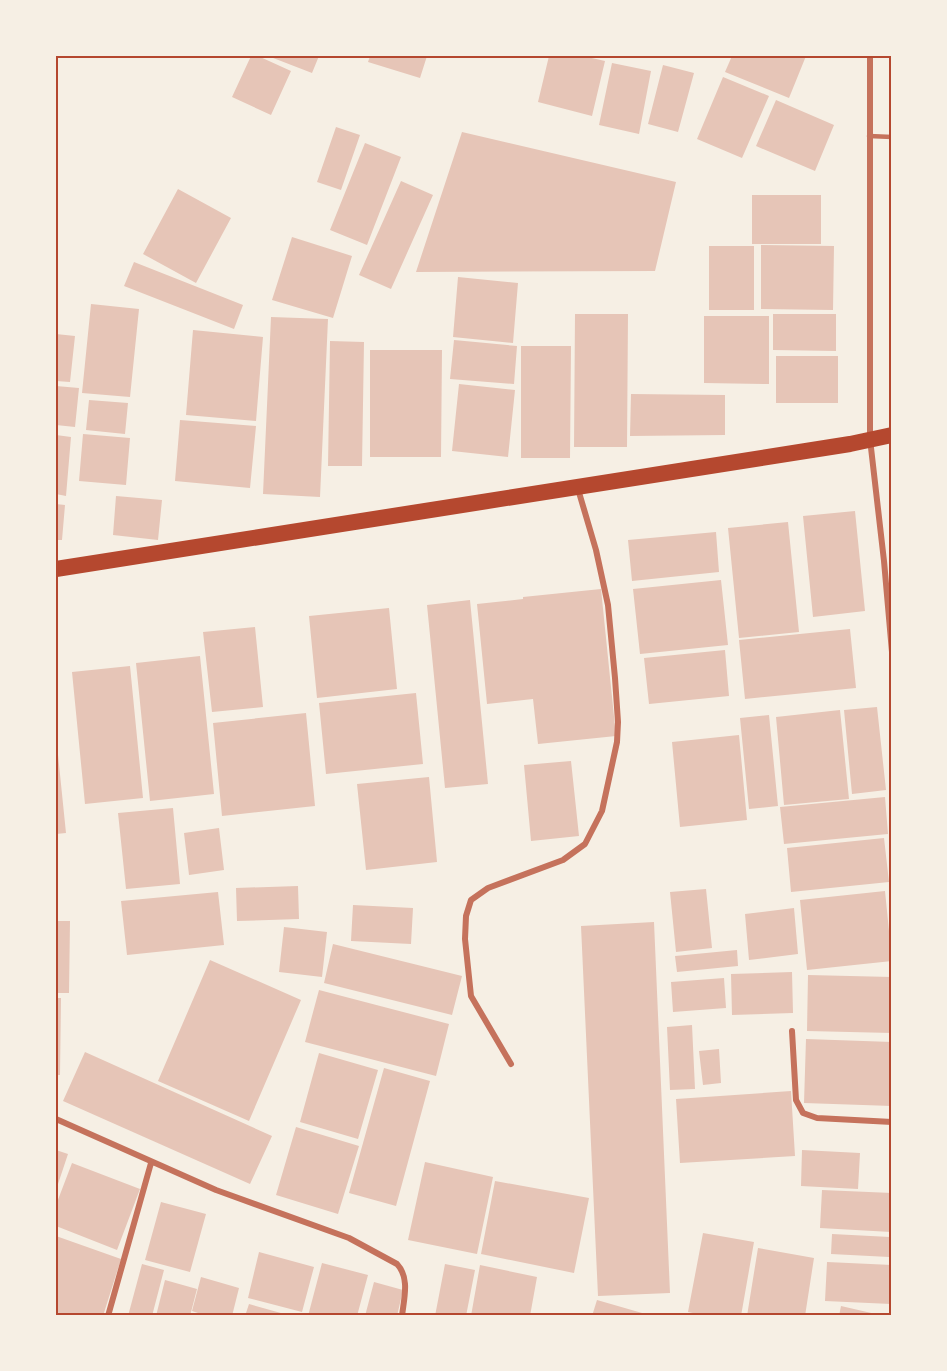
<svg xmlns="http://www.w3.org/2000/svg" width="947" height="1371" font-family="'Source Sans 3',sans-serif">
<style>
.building{fill:#e6c5b7}
.lines{fill:none;stroke-linecap:round;stroke-linejoin:round}
.service{stroke:#c5725c;stroke-width:4.5}
.minor{stroke:#c5725c;stroke-width:6}
.trunk{stroke:#b5482f;stroke-width:16}
.neatline{fill:none;stroke:#b5482f;stroke-width:2}
</style>
<rect width="100%" height="100%" fill="#f6efe4"/>
<path class="building" d="M251,56h7l33,15 -20,44 -39,-18z
M268,56h51l-7,17z
M370,56h57l-7,22 -52,-16z
M549,56h34l22,5 -13,55 -54,-14z
M732,56h74l-17,42 -64,-26z
M612,63l39,8 -12,63 -40,-9z
M663,65l31,8 -16,59 -30,-8z
M723,77l46,19 -27,62 -45,-19z
M776,100l58,25 -19,46 -59,-25z
M336,127l24,8 -19,55 -24,-8z
M462,132l214,50 -21,89 -239,1z
M365,143l36,14 -34,88 -37,-15z
M401,181l32,14 -42,94 -32,-14z
M178,189l53,29 -35,65 -53,-29z
M752,195h69v49h-69z
M292,237l60,19 -19,62 -61,-18z
M761,245l73,1 -1,64 -72,-1z
M709,246h45v64h-45z
M134,262l109,43 -9,24 -110,-43z
M458,277l60,6 -5,60 -60,-6z
M91,304l48,5 -9,88 -48,-4z
M575,314h53l-1,133h-53z
M773,314h63v37l-63,-1z
M704,316h65v68l-65,-1z
M271,317l57,2 -8,178 -57,-3z
M193,330l70,7 -7,84 -70,-6z
M56,334l19,2 -5,46 -14,-1z
M454,340l63,6 -3,38 -64,-5z
M330,341l34,1 -2,124h-34z
M521,346h50l-1,112h-49z
M370,350h72l-1,107h-71z
M776,356h62v47h-62z
M459,384l56,6 -7,67 -56,-6z
M56,386l23,2 -4,39 -19,-2z
M631,394l94,1v40l-95,1z
M89,400l39,3 -3,31 -39,-4z
M180,420l76,6 -6,62 -75,-7z
M83,434l47,4 -4,47 -47,-4z
M56,435l15,2 -5,59 -10,-2z
M116,496l46,4 -4,40 -45,-5z
M56,504l9,1 -3,35h-6z
M855,511l10,100 -52,6 -10,-101z
M788,522l11,110 -60,6 -11,-110z
M716,532l3,40 -87,9 -4,-41z
M721,580l7,65 -88,9 -7,-65z
M601,589l15,147 -78,8 -5,-45 -46,5 -10,-100 46,-5v-2z
M470,600l18,184 -43,4 -18,-183z
M389,608l8,81 -80,9 -8,-82z
M255,627l8,80 -51,5 -9,-80z
M850,629l6,59 -111,11 -6,-59z
M725,650l4,46 -80,8 -5,-46z
M200,656l14,138 -64,7 -14,-138z
M130,666l13,132 -58,6 -13,-132z
M416,693l7,71 -97,10 -7,-71z
M877,707l9,83 -34,4 -8,-84z
M840,710l9,89 -65,6 -8,-88z
M306,713l9,93 -93,10 -9,-93z
M769,715l9,91 -29,3 -9,-91z
M739,735l8,85 -67,7 -8,-85z
M56,745h1l9,88 -10,1z
M571,761l8,75 -48,5 -7,-76z
M429,777l8,85 -71,8 -9,-86z
M885,797l3,37 -104,10 -4,-37z
M173,808l7,76 -54,5 -8,-76z
M219,828l5,42 -35,5 -5,-42z
M884,838l5,44 -98,10 -4,-44z
M298,886l1,33 -62,2 -1,-33z
M706,889l6,59 -36,4 -6,-60z
M885,891l7,70 -85,9 -7,-70z
M218,892l6,53 -97,10 -6,-54z
M353,905l60,3 -2,36 -60,-3z
M794,908l4,46 -49,6 -4,-46z
M56,921h14l-1,72h-13z
M654,922l16,371 -72,3 -17,-370z
M284,927l43,5 -5,45 -43,-5z
M333,944l129,32 -10,39 -128,-32z
M737,950l1,16 -61,6 -2,-16z
M210,960l91,40 -52,121 -91,-40z
M792,972l1,41 -61,2 -1,-41z
M808,975l84,2v56l-85,-2z
M724,978l2,30 -53,4 -2,-30z
M319,990l130,34 -13,52 -131,-34z
M56,998h5l-1,77h-4z
M692,1025l3,64 -25,1 -3,-63z
M806,1039l86,3v64l-88,-3z
M719,1049l2,34 -18,2 -4,-34z
M85,1052l187,84 -22,48 -187,-83z
M319,1053l59,17 -20,69 -58,-17z
M384,1068l46,13 -34,125 -47,-13z
M791,1091l4,65 -115,7 -4,-64z
M296,1127l63,19 -21,68 -62,-19z
M56,1150l12,4 -12,36z
M802,1150l58,3 -2,36 -57,-3z
M425,1162l68,15 -16,77 -69,-14z
M72,1163l68,26 -23,61 -61,-24v-21z
M495,1181l94,17 -15,75 -93,-19z
M822,1190l70,3 -1,39 -71,-4z
M161,1202l45,12 -16,58 -45,-12z
M703,1233l51,9 -13,74h-34l-19,-4z
M832,1234l58,3 -1,20 -58,-3z
M56,1236l65,23 -18,57h-36l-11,-4z
M758,1248l56,10 -9,58h-58z
M259,1252l55,15 -12,45 -54,-14z
M827,1262l65,3 -1,39 -66,-3z
M322,1263l46,12 -11,41h-49z
M142,1264l22,6 -12,46h-24z
M445,1264l30,6 -9,46h-31z
M480,1265l57,12 -7,39h-59z
M201,1277l38,11 -7,28h-25l-15,-5z
M165,1280l32,9 -7,27h-34z
M374,1282l29,8 -6,26h-32z
M597,1300l52,15v1h-57z
M249,1304l39,11v1h-43z
M841,1306l39,9v1h-41z"/>
<g class="lines">
<path class="service" d="M869,136l23,1"/>
<path class="minor" d="M870,56v383l14,122 8,91
M792,1031l4,69 7,13 14,5 75,4
M511,1064l-40,-68 -6,-57 1,-23 5,-16 17,-12 75,-28 22,-16 17,-33 15,-69 1,-20 -3,-44 -7,-73 -12,-55 -18,-61
M56,1119l160,71 133,48 48,26c13,14 7,34 5,52
M108,1316l43,-153"/>
<path class="trunk" d="M56,569l794,-125 42,-9"/>
</g>
<rect width="947" height="1371" fill="none" stroke="#f6efe4" stroke-width="114"/>
<rect x="57" y="57" width="833" height="1257" class="neatline"/>
</svg>
